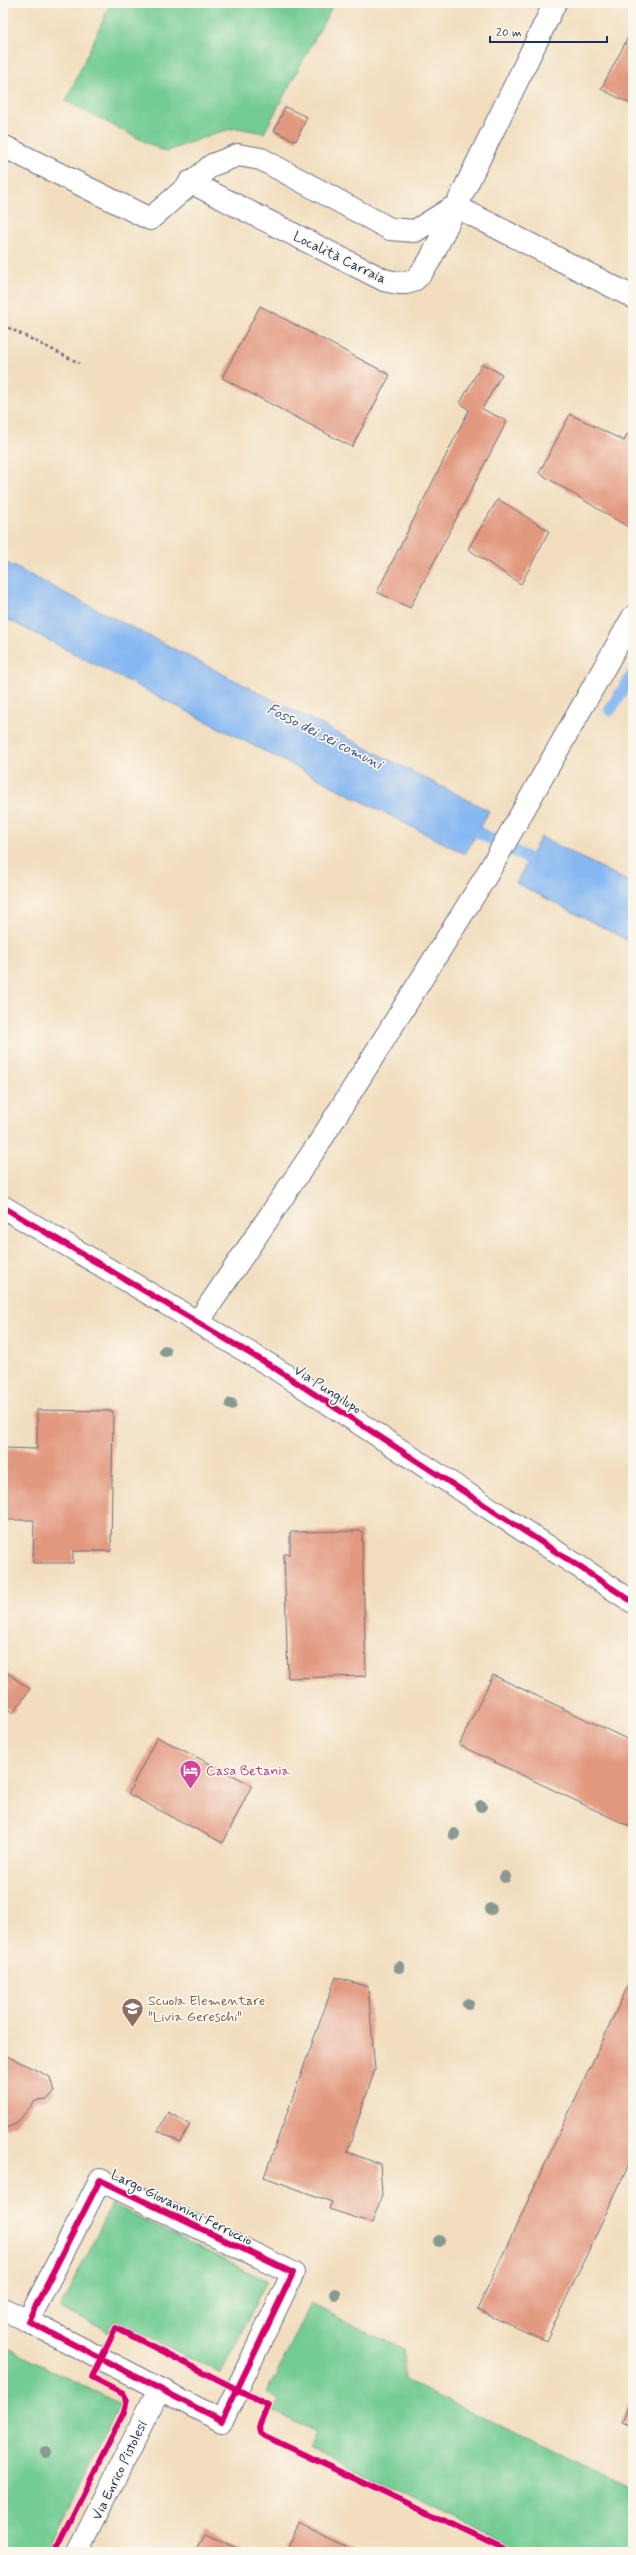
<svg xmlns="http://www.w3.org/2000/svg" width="636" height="2555" font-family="Mynerve,sans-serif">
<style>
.green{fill:#73cc93;stroke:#477e78}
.water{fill:#85b7f2;stroke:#5073a8}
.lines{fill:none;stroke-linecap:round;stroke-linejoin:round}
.stream{stroke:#85b7f2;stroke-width:12}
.building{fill:#e2987f}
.minor-casing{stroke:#666c80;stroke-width:24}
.path{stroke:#666c80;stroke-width:2.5;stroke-dasharray:3 3;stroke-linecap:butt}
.minor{stroke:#fff;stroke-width:22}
.cycleway-casing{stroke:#fbf7ec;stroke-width:8}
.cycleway{stroke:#d6006c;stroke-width:6}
.tree{fill:#8a9892}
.labels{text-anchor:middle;stroke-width:3.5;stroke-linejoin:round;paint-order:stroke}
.street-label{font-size:14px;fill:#1b2f5e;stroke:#fbf7ec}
.hotel-label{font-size:14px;fill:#b23c85;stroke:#fbf7ec;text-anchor:start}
.education-label{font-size:14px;fill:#785e54;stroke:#fbf7ec;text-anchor:start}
.water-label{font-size:15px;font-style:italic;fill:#3b588a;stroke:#fbf7ec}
</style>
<rect width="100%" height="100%" fill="#fbf7ec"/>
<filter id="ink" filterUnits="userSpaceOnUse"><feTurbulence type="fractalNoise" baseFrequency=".025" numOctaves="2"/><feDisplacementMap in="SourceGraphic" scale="8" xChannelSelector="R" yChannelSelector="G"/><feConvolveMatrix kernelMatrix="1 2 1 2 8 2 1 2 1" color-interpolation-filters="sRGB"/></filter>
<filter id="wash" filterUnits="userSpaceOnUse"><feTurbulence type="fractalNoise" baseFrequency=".012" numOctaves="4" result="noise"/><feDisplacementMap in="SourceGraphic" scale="16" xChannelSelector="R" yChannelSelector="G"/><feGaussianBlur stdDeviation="0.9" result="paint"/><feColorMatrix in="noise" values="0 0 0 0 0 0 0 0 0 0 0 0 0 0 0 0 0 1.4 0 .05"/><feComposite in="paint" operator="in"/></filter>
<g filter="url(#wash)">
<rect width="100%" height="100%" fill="#f2debf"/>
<path class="green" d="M111,3h223l-70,130 -27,-5 -22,5 -50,19 -99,-51z
M112,2204l155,77 -46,92 -106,-52 -6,11 -49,-24z
M311,2304l93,46 1,31 228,107v64h-103l-221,-104 7,-15 -43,-22 6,-11 -12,-7z
M3,2346l117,58 -74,148h-43z"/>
<path class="water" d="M3,561l486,250 -24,43 -462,-237z
M541,837l92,47v59l-117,-60z"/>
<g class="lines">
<path class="stream" d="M610,710l23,-36
M464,825l79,41"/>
</g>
<g id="blocks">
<path class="building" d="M633,28v77l-32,-16z
M285,107l22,10 -11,24 -22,-10z
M260,306l130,69 -38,72 -130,-69z
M482,364l20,10 -20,35 25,12 -97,187 -33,-16 92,-182 -9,-7z
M570,414l54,27 3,-7 6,3v93l-94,-57z
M498,499l51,32 -28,53 -53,-35z
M37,1410l76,1 -2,140h-38v12h-40l1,-43h-31v-72l34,1z
M362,1531l4,145 -78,2 -4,-124h6v-22z
M3,1670l27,19 -17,24 -10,-7z
M493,1675l140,67v86l-174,-83z
M157,1737l95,48 -29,58 -95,-49z
M633,1975v181l-87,185 -69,-31z
M336,1977l32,10 7,83 -28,82 33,12 2,31 -10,28 -43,-14 3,-7 -68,-25z
M3,2054l47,23 4,15 -7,8 -12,1 -19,23 -13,5z
M168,2112l22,12 -10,18 -22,-11z
M633,2395v32l-12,-5z
M299,2524l57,28h-70z
M205,2534l41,18h-51z"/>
</g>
</g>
<g filter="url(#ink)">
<use href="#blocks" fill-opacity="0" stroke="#666c80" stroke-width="1"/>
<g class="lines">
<defs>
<path id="minor" d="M3,146l147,73 62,-54 26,-10 23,4 129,70 25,2 40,-25
M190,182l194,98c28,7 31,3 46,-20l125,-257
M455,206l178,91
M3,1207l270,160 360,235
M198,1322l121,-179 167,-267 147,-259
M100,2180l193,93 -71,148 -194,-100z
M3,2309l25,12
M78,2552l81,-163"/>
</defs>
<use href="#minor" class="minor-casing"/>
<path class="path" d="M3,325l76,38"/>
<use href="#minor" class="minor"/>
<defs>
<path id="cycleway" d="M3,1207l270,160 360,235
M100,2180l193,93 -71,148 -194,-100z
M54,2552l70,-140 3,-12 -4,-7 -31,-16 24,-49 152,77 -9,22 1,5 5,4 243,116"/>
</defs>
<use href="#cycleway" class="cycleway-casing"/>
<use href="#cycleway" class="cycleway"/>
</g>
<g class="tree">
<circle cx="165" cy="1351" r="6"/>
<circle cx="231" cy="1404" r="6"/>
<circle cx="481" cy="1806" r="6"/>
<circle cx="454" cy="1834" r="6"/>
<circle cx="505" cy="1877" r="6"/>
<circle cx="491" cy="1909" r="6"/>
<circle cx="399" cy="1967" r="6"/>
<circle cx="468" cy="2004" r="6"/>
<circle cx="439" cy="2241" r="6"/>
<circle cx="335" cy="2294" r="6"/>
<circle cx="46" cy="2452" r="6"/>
</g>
</g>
<defs>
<symbol id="hotel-pin" viewBox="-11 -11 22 30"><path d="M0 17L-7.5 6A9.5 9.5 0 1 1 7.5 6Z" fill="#d1479c" stroke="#fbf7ec"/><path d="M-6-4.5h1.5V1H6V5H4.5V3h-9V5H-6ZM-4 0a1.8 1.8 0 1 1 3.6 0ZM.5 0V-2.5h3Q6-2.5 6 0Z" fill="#fff"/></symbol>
<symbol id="school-pin" viewBox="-11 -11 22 30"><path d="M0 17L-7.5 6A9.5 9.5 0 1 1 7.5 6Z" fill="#8d6e63" stroke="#fbf7ec"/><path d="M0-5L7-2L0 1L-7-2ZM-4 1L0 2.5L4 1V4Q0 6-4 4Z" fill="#fff"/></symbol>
</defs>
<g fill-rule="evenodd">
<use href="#hotel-pin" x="178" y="1758" width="25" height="34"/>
<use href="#school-pin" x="120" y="1996" width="25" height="34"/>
</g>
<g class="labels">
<g class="street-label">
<text transform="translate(340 257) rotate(26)" y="5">Località Carraia</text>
<text transform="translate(328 1389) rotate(33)" y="5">Via Pungilupo</text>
<text transform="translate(182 2207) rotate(26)" y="5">Largo Giovannini Ferruccio</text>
<text transform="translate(119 2470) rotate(-64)" y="5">Via Enrico Pistolesi</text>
</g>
<g class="hotel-label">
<text x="206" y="1775">Casa Betania</text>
</g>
<g class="education-label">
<text x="148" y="2005">Scuola Elementare<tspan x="148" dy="16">"Livia Gereschi"</tspan></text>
</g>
<g class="water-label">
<text transform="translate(325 736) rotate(27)" y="5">Fosso dei sei comuni</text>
</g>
</g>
<rect width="636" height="2555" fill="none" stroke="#fbf7ec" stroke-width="16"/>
<path d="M490 36v6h117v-6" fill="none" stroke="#1b2f5e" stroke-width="2"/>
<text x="496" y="36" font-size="12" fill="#1b2f5e" stroke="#fbf7ec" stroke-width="3" paint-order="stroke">20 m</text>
</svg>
